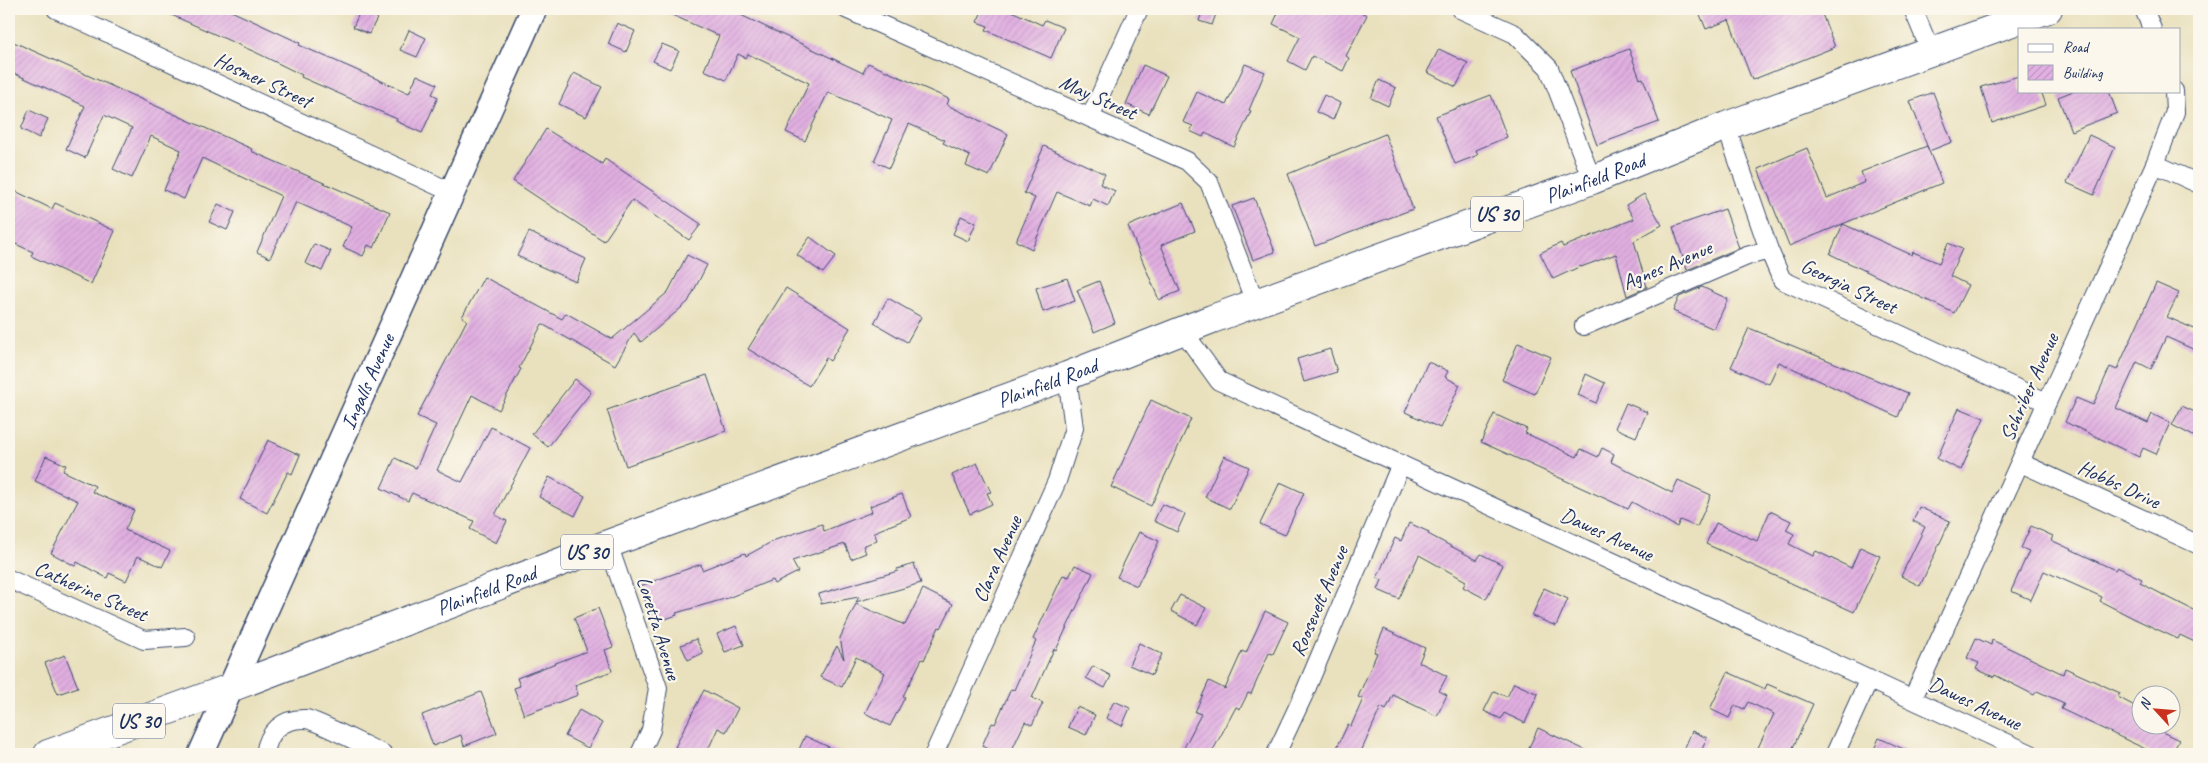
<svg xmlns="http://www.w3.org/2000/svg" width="2208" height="763" font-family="Caveat,sans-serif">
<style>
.building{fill:url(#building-hatch)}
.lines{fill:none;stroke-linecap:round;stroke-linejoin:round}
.street-casing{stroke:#3a4a6c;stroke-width:20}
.secondary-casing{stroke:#3a4a6c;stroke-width:28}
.primary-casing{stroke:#3a4a6c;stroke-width:30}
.street{stroke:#fff;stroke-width:18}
.secondary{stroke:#fff;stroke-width:25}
.primary{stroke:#fff;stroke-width:28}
.labels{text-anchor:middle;stroke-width:4.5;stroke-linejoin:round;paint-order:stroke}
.shield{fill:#fbf7ec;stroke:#5e6b89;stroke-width:1}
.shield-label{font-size:20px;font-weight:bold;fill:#1b2f5e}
.street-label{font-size:21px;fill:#1b2f5e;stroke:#fbf7ec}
</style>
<defs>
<pattern id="building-hatch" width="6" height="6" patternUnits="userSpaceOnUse" patternTransform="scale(1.25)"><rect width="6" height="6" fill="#e1afe1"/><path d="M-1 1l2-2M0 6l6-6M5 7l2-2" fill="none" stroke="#c097c3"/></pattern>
</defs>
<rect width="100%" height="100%" fill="#fbf7ec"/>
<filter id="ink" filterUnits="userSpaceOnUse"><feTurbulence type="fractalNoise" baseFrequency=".02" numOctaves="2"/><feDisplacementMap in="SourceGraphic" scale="10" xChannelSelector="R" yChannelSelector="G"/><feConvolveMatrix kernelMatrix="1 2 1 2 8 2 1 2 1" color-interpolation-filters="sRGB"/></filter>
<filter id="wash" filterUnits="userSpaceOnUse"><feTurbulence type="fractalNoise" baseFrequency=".0096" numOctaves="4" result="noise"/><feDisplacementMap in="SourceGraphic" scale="20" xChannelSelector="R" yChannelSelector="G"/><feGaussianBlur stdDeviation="1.12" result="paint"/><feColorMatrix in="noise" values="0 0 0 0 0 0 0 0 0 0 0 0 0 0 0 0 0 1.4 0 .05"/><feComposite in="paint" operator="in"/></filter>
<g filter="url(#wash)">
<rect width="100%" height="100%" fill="#e9e1be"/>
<g id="blocks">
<path class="building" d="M158,9h69l73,34 -1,2 110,48 8,-18 20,9 -5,10 6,3 -16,36 -26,-12 1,-2 -96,-42 1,-2 -47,-23z
M361,9h21l-13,25 -16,-7z
M659,9h69l135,64 5,-10 81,36 -2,6 61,29 -19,42 -23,-10 4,-10 -27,-13 2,-3 -36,-16 -20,44 -15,-7 18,-41 -64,-28 -23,49 -19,-9 23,-49 -61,-29 -2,4 -8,-4 -12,26 -22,-10 15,-34z
M983,9h24l35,16 3,-5 19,8 -13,30 -65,-28 2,-4 -11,-4z
M1203,9l14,2 -5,14 -13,-4z
M1280,9h73l14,6 -21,41 3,2 -6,13 -31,-15 -7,14 -17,-9 12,-24 -27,-13z
M1707,9h113l15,38 -83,33 -23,-60 -23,9 -7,-17z
M617,23l18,8 -9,21 -18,-8z
M409,30l17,8 -9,19 -17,-7z
M9,40l243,109 -1,2 139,61 -16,36 -6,-3 -5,11 -20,-9 9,-20 -56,-25 -26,56 -13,-6 24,-56 -79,-38 -18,41 -20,-9 17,-40 -30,-14 -19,42 -19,-9 19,-41 -28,-13 -19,43 -19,-9 19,-43 -76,-35z
M662,44l17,7 -9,18 -17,-8z
M1439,49l29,14 -12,24 -29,-15z
M1629,49l11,30 3,-1 16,44 -62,23 -27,-74z
M1245,64l20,8 -16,38 2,1 -17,36 -29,-14 -2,4 -13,-6 3,-5 -10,-4 14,-30 29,13z
M1143,65l24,11 -18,38 -23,-10z
M574,73l28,14 -16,30 -27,-13z
M2019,76v15h22l5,14 -54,18 -11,-36z
M1379,80l17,8 -8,18 -17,-8z
M2073,91h36l8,22 -46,18 -13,-34z
M1933,92l19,50 -23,9 -19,-50z
M1324,95l16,8 -7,17 -17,-8z
M1491,95l16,42 -31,13 2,5 -23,9 -19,-48z
M29,110l19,9 -9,19 -18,-9z
M546,129l56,35 3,-5 96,65 -12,16 -57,-40 -28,41 -91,-60z
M1385,134l28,75 -98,37 -27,-72z
M2089,135l26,12 -21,48 -27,-12z
M1044,146l61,28 -5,10 15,7 -7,15 -15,-7 -3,7 -33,-14 -25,57 -16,-8 19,-43 -11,-5z
M1927,146l15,37 -153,63 -31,-77 49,-21 20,50 38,-16 -4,-10z
M9,188l43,21 3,-6 60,28 -24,53 -60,-28 2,-4 -24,-11z
M1644,194l18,31 -28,16 13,46 -20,9 -11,-42 -35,13v-1l-28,13 -13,-26 21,-10 2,4 71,-28 -8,-14z
M1254,198l21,54 -22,8 -21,-54z
M1183,203l12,28 -34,14 19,46 -21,9 -31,-74z
M218,204l17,8 -8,18 -18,-8z
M1725,209l14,39 -52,22 -14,-43z
M961,216l15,7 -8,18 -15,-7z
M1843,224l69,31 1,-3 26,11 9,-20 14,6 -12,27 18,9 -14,28 -124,-59z
M529,232l57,27 -10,23 -59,-26z
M810,237l26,19 -13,17 -26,-18z
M314,244l17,7 -9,20 -17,-8z
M687,255l20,10 -19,37 -47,40 -7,-9 -19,32 -73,-41 -23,44 2,1 -22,41 -27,-15 -35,75 25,12 29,-55 39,21 -35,67 12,6 -11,22 -26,-14 4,-8 -62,-28 -4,8 -27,-13 14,-30 21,10 20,-43 -19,-9 50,-96 -5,-3 22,-40 78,42 4,-6 46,26 56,-47z
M1067,278l8,23 -32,11 -7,-24z
M1099,281l16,42 -21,9 -17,-42z
M2156,283l23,10 -12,24 32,14v11l-4,8 -29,-13 -15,32 -14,-7 -21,46 32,15 4,-9 18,9 -14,31 -13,-6 -4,9 -74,-35 11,-24 17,7 17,-38 7,3z
M1702,287l26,12 -14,30 -41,-18 6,-14z
M786,288l64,40 -20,33 -4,-3 -17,28 -61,-37z
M888,298l33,19 -14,25 -33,-19z
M1749,328l159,65 -10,24 -119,-55 -10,22 -38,-17z
M1518,343l33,14 -16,37 -33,-14z
M1330,349l7,23 -33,10 -7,-23z
M1428,362l20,9 -3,6 15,8 -20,43 -35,-16z
M1586,374l19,9 -9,20 -18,-8z
M707,375l19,56 -100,35 -19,-56z
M575,379l16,13 -43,55 -16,-13z
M1151,400l40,19 -40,87 -40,-19z
M1626,403l21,9 -11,25 -21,-9z
M2182,406l17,8v25l-27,-14z
M1959,408l25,10 -23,52 -24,-11z
M1494,414l33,15 -2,4 52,24 4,-8 17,8 4,-9 12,6 -3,8 61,31 6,-13 33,15 -14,32 -17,-7 -3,7 -45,-25 -4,7 -147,-67z
M268,440l32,15 -8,19 -4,-2 -21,41 -27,-14z
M46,456l20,9 -3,6 32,15 -3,6 42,18 -9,20 45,21 -8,16 -24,-11 -12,25 -17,-8 -2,5 -30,-16 -2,4 -24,-13 27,-52 -43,-20z
M1224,456l25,11 -19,42 -25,-12z
M977,463l14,29 -4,1 5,11 -22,10 -18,-39z
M549,477l36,19 -10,20 -36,-19z
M1280,482l24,11 -19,42 -25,-11z
M902,494l9,23 -37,15 3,8 -14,6 3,7 -15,6 -6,-15 -53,17 6,11 -24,12 -2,-4 -44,18 -52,15 1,2 -23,8 -14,-37 61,-22 1,6 43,-17 1,3 29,-16 47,-16 2,7 48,-19 -2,-6z
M1162,504l23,10 -8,18 -23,-11z
M1919,507l31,14 -30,65 -19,-10 24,-49 -12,-6z
M1770,511l21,10 -5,9 8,4 -5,10 24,12 3,-5 35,17 9,-21 20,9 -26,56 -148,-68 10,-21 41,18z
M1409,523l20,9 -1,2 49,26 4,-6 22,11 -17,34 -23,-12 3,-6 -47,-26 -20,44 -21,-9 4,-10 -5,-2 18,-40 6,3z
M2031,526l22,10 -2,4 64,30 2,-3 25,12 -2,4 59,30v31l-19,-9 -2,4 -43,-20 -35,-18 2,-4 -58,-26 -13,29 -20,-9 18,-40 -8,-3z
M1139,532l20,9 -22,45 -20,-9z
M914,564l7,19 -65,19 3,-5 -38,7 -2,-10 79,-23 -1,-2z
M1075,565l18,8 -37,77 -2,-1 -22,49 11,5 -11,22 -7,-3 -15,32h-10l-18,-8 10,-23 3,1 16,-35 3,1 22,-49 -3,-2 30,-64 6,2z
M1544,588l24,11 -12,27 -24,-10z
M923,589l30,15 -12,24 -2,-1 -15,33 -2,-1 -19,37 2,1 -15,29 -25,-13 20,-40 -29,-16 -14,30 -22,-10 17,-31 7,13 -4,-21 16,-34 49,21z
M1180,595l26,13 -9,17 -26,-14z
M598,608l15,39 -8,3 7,21 -37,14 3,10 -54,20 -10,-27 6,-2 -3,-8 70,-27 -13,-33z
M1265,611l23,11 -15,32 -4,-1 -18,41 -3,-1 -8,16 -4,-2 -25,47h-30l20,-40 -6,-2 14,-31 16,8 17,-38 4,2z
M736,626l8,19 -19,7 -8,-18z
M1384,629l41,19 -6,14 28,14 -8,15 8,4 -10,21 -44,-21 -7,15 -5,-3 -21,47h-26l14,-30 3,2 12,-27 -5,-2 19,-44 -3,-1z
M1976,638l15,7 1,-5 71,34 2,-6 55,25 -2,4 22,12v17h9l30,14 -7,14h-16l-95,-45 3,-6 -27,-12 -3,4 -39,-20 -1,2 -18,-8 3,-6 -12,-5z
M696,639l7,14 -15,7 -7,-15z
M1139,643l23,11 -10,21 -23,-10z
M65,655l13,32 -20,7 -13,-31z
M1093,666l18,10 -6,12 -19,-10z
M1728,672l37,17 2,-5 46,20 -23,50h-35l19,-40 -26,-12 -4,7 -9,-4 -6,13 -19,-9z
M1514,683l24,11 -13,29 -21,-10 -3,6 -17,-8 10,-20 13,6z
M704,690l34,18 -12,24 -8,-4 -12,26h-15l-16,-7z
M481,692l16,41 -33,13 -3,-11 -28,11 -11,-31z
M1114,701l16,7 -8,18 -16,-8z
M1077,707l18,8 -9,20 -18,-8z
M579,710l23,13 -14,25 -23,-12z
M1538,728l56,26h-68z
M1692,731l15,7 -7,16h-18z
M805,736l39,18h-47z
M1879,738l36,16h-43z"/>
</g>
</g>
<g filter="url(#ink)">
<use href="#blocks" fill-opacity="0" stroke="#3a4a6c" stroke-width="1"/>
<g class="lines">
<defs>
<path id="street" d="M56,9l395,183
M846,9l341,152 22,21 46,120
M1460,9l55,25 34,34 43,112
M1913,9l18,43
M2144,9l8,20
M1090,118l49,-109
M1726,126l43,124 13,30 264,122
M2155,164l44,20
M1584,326l163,-70 22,-6
M1183,331l36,50 812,373
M2021,463l178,82
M608,544l50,144 -7,42 -11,24
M9,579l135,61 42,-3
M1913,698l242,-534 20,-52 -1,-21
M265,754c3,-22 17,-36 41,-35 10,1 63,29 77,35
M934,754l123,-273 17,-53 -7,-52
M1276,754l28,-60 97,-230
M1835,754l34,-75"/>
<g id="secondary">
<path id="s1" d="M201,754l333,-745"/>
</g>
<g id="primary">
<path id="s2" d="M48,754l182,-66 378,-144 459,-168 145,-57 380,-139 134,-54 322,-117"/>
</g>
</defs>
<use href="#street" class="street-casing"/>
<use href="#secondary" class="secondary-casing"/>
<use href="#primary" class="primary-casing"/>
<use href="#street" class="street"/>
<use href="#secondary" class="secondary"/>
<use href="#primary" class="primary"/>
</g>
</g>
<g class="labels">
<g class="shield">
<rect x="1471" y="196.5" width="52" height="35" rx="4"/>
<rect x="561" y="534.5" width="52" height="35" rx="4"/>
<rect x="113" y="703.5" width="52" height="35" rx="4"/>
</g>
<g class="shield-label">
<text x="1497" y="221">US 30</text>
<text x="587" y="559">US 30</text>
<text x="139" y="728">US 30</text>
</g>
<g class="street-label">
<text transform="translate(263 80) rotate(25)" y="7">Hosmer Street</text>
<text transform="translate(1098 97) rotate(24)" y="7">May Street</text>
<text dy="7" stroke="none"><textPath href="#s2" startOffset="1651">Plainfield Road</textPath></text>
<text transform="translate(1667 265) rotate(-23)" y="7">Agnes Avenue</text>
<text transform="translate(1849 286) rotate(25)" y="7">Georgia Street</text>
<text dy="7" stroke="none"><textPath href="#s1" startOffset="408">Ingalls Avenue</textPath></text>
<text dy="7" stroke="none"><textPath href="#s2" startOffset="1066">Plainfield Road</textPath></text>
<text transform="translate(2029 387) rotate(-66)" y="7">Schriber Avenue</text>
<text transform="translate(2119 484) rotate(25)" y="7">Hobbs Drive</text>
<text transform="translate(1607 534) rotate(25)" y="7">Dawes Avenue</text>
<text transform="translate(997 559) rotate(-66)" y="7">Clara Avenue</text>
<text transform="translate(91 591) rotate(24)" y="7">Catherine Street</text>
<text dy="7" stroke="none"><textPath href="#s2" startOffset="468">Plainfield Road</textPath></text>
<text transform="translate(1319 601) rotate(-67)" y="7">Roosevelt Avenue</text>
<text transform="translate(659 628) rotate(73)" y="7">Loretta Avenue</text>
<text transform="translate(1975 703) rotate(25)" y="7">Dawes Avenue</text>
</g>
</g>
<rect width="2208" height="763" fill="none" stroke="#fbf7ec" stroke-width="30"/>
<rect x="2018" y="28" width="162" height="65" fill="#fbf7ec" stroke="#a1a7b3"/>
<rect x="2028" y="44" width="25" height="8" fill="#ffffff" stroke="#a1a7b3"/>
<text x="2063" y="52" font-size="15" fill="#1b2f5e">Road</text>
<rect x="2028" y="65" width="25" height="15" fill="url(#building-hatch)" stroke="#a1a7b3"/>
<text x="2063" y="78" font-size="15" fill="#1b2f5e">Building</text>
<g transform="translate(2156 710) rotate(296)"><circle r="24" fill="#fbf7ec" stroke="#a1a7b3"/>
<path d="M0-4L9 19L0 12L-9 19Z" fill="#c8321e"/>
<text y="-8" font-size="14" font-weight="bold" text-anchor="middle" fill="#1b2f5e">N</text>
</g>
</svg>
